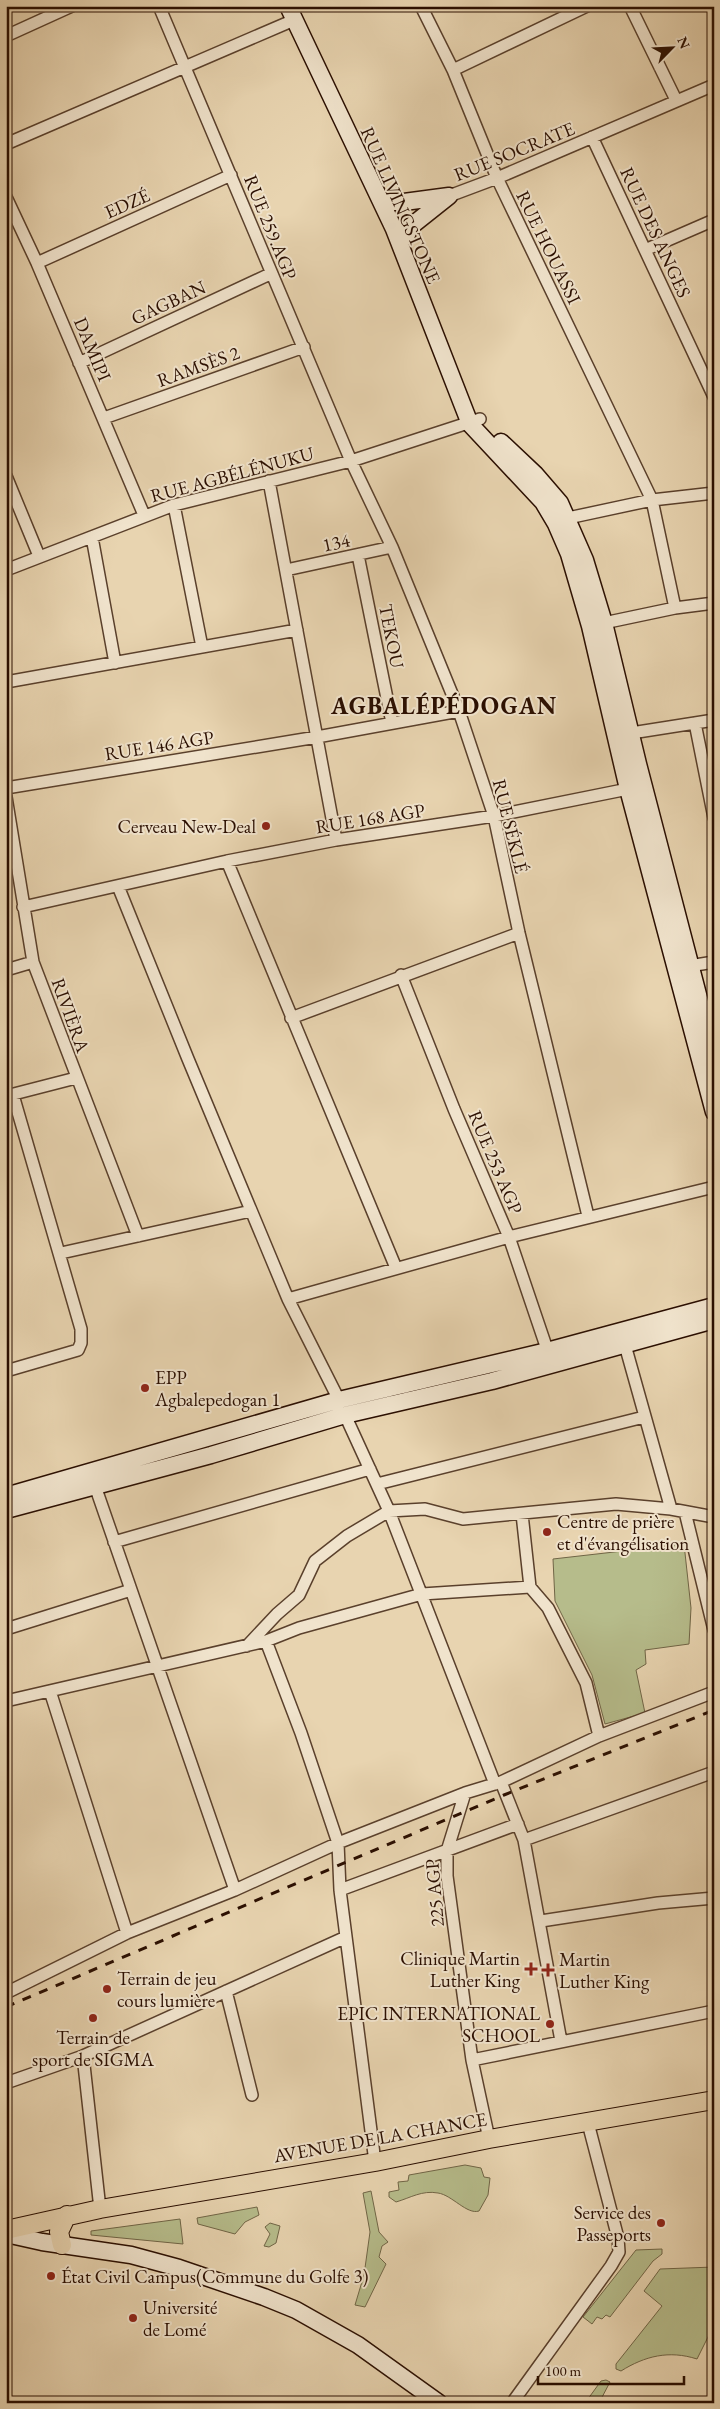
<svg xmlns="http://www.w3.org/2000/svg" width="720" height="2409" font-family="'EB Garamond',serif">
<style>
.green{fill:#b6bc8b;stroke:#706546}
.lines{fill:none;stroke-linecap:round;stroke-linejoin:round}
.street-casing{stroke:#5a402c;stroke-width:14}
.secondary-casing{stroke:#2a0e00;stroke-width:19}
.primary-casing{stroke:#2a0e00;stroke-width:20}
.street{stroke:#f0e3cc;stroke-width:11}
.secondary{stroke:#f0e3cc;stroke-width:16}
.primary{stroke:#e8d4b0;stroke-width:18}
.rail{stroke:#2a0e00;stroke-width:3;stroke-dasharray:9 9;stroke-linecap:butt}
.poi-dot{fill:#8f2418;stroke:#f0e3cc;stroke-width:2}
.labels{text-anchor:middle;stroke-width:4;stroke-linejoin:round;paint-order:stroke}
.street-label{font-size:19px;fill:#2a0e00;stroke:#f0e3cc}
.poi-label{font-size:19px;fill:#2a0e00;stroke:#f0e3cc;text-anchor:start}
.district-label{font-size:24px;font-weight:bold;letter-spacing:1px;fill:#2a0e00;stroke:#f0e3cc}
</style>
<rect width="100%" height="100%" fill="#e8d4b0"/>
<filter id="stains"><feTurbulence type="fractalNoise" baseFrequency=".004" numOctaves="4"/><feColorMatrix values="0 0 0 0 .2 0 0 0 0 .09 0 0 0 0 .02 0 0 0 .5 -.17"/></filter>
<radialGradient id="worn" r=".72"><stop offset=".6" stop-color="#630" stop-opacity="0"/><stop offset="1" stop-color="#630" stop-opacity=".3"/></radialGradient>
<path class="green" d="M684,1544l7,64 -2,36 -44,6 1,14 -10,6 9,43 -40,11 -13,-49 -37,-74 -2,-42z
M465,2165l16,3 3,9 6,1 -2,17 -9,16c-12,4 -27,-16 -41,-18 -16,-3 -28,5 -42,9l-7,-5v-5l10,-2 -1,-8 10,-1 1,-6z
M371,2191l8,41 9,10 -6,4 -3,11 7,7 -21,43 -10,-2 9,-30 6,-43 -7,-39z
M257,2207l2,8 -14,7 -10,12 -37,-10 -1,-6z
M180,2219l3,25 -92,-9v-4z
M270,2223l10,3 -4,17 -7,4 -5,-1 6,-12 -5,-7z
M662,2249v5l-9,7 -43,56 -4,-2 -4,4 -5,-2 -5,7 -9,-7 53,-67z
M714,2267v58l-17,34c-28,-9 -52,-3 -76,12l-5,-2v-5l46,-58 -18,-15 16,-22z
M606,2380l4,2 -11,21h-14l16,-22z"/>
<g class="lines">
<defs>
<path id="street" d="M159,6l192,455 41,86 67,164 35,105 25,117 69,283
M421,6l32,64 44,108 155,322 23,108
M630,6l46,94
M6,36l66,-30
M453,70l134,-64
M592,137l122,260
M6,144l288,-124
M449,196l48,-18 217,-93
M6,197l31,66 107,252
M645,250l69,-30
M37,263l194,-88
M79,363l191,-89
M104,418l200,-71
M6,476l33,80
M269,481l67,359
M174,505l28,142
M561,522l7,-4 84,-18 62,-7
M92,537l23,126
M358,555l34,168
M6,570l168,-65 177,-44 129,-42
M286,570l106,-23
M599,624l76,-16 39,-5
M6,682l291,-52
M695,723l19,95
M625,734l89,-14
M6,788l311,-51 142,-26
M6,797l27,165 105,274
M227,861l169,407
M118,886l70,173 100,240 51,101
M23,907l204,-46 109,-21 158,-24 134,-27
M683,967l31,-5
M6,970l27,-8
M401,975l53,134 55,128 41,121
M291,1018l228,-85
M6,1096l70,-18
M61,1253l190,-42
M288,1299l221,-62 205,-50
M625,1345l46,164
M6,1371l72,-21 3,-7v-14l-68,-234
M345,1415l44,96 106,273
M93,1480l142,410
M377,1484l267,-67
M685,1512l29,118
M522,1514l8,73 18,21 38,75 13,53
M114,1542l256,-73
M6,1629l125,-39
M266,1641l35,92 37,110 2,47 35,272
M247,1646l30,-32 22,-19 16,-34 32,-25 42,-25 36,-2 38,10 153,-15 55,5 43,8
M50,1691l77,242
M6,1701l260,-60 33,-13 123,-34 108,-7
M501,1782l23,58 37,201
M465,1793l-18,58v25l25,184 17,79
M524,1840l190,-68
M340,1890l178,-66
M541,1921l117,-18 56,-5
M226,1991l26,104
M6,1993l121,-60 108,-43 103,-47 127,-50 36,-11 98,-46 115,-44
M83,2056l17,153
M472,2060l242,-49
M6,2083l77,-27 263,-119
M512,2403l99,-137 8,-14 -1,-14 -30,-115"/>
<path id="secondary" d="M288,6l106,223 76,195 73,78 13,22 13,30 21,72 38,163 86,323
M390,202h14l45,-6
M406,237l4,-10 39,-31
M501,442l34,32 25,29 25,57 19,63 34,141 76,292
M6,1496l333,-96 208,-49 167,-45
M6,1510l205,-55 134,-40 147,-34 222,-61
M6,2234l36,8 89,13 48,13 85,29 32,13 62,35 81,58"/>
<path id="primary" d="M6,2230l94,-21 275,-47 114,-23 225,-39
M62,2245l-3,-13 8,-17"/>
</defs>
<use href="#street" class="street-casing"/>
<use href="#secondary" class="secondary-casing"/>
<use href="#primary" class="primary-casing"/>
<use href="#street" class="street"/>
<use href="#secondary" class="secondary"/>
<use href="#primary" class="primary"/>
<path class="rail" d="M6,2007l498,-212 210,-85"/>
</g>
<g class="poi-dot">
<circle cx="266" cy="826" r="5"/>
<circle cx="145" cy="1388" r="5"/>
<circle cx="547" cy="1532" r="5"/>
<path d="M528.5 1961.5h5v5h5v5h-5v5h-5v-5h-5v-5h5z"/>
<path d="M545.5 1962.5h5v5h5v5h-5v5h-5v-5h-5v-5h5z"/>
<circle cx="107" cy="1989" r="5"/>
<circle cx="93" cy="2018" r="5"/>
<circle cx="550" cy="2024" r="5"/>
<circle cx="661" cy="2223" r="5"/>
<circle cx="51" cy="2276" r="5"/>
<circle cx="133" cy="2318" r="5"/>
</g>
<g class="labels">
<g class="street-label">
<text transform="translate(514 151) rotate(-22)" y="7">RUE SOCRATE</text>
<text transform="translate(127 203) rotate(-24)" y="7">EDZÉ</text>
<text transform="translate(401 205) rotate(66)" y="7">RUE LIVINGSTONE</text>
<text transform="translate(271 227) rotate(68)" y="7">RUE 259.AGP</text>
<text transform="translate(656 232) rotate(65)" y="7">RUE DES ANGES</text>
<text transform="translate(549 247) rotate(64)" y="7">RUE HOUASSI</text>
<text transform="translate(168 302) rotate(-25)" y="7">GAGBAN</text>
<text transform="translate(93 349) rotate(67)" y="7">DAMIPI</text>
<text transform="translate(198 366) rotate(-20)" y="7">RAMSÈS 2</text>
<text transform="translate(232 474) rotate(-15)" y="7">RUE AGBÉLÉNUKU</text>
<text transform="translate(336 542) rotate(-12)" y="7">134</text>
<text transform="translate(392 636) rotate(79)" y="7">TEKOU</text>
<text transform="translate(159 745) rotate(-9)" y="7">RUE 146 AGP</text>
<text transform="translate(370 818) rotate(-9)" y="7">RUE 168 AGP</text>
<text transform="translate(511 826) rotate(76)" y="7">RUE SÉKLÉ</text>
<text transform="translate(71 1015) rotate(70)" y="7">RIVIÈRA</text>
<text transform="translate(496 1162) rotate(67)" y="7">RUE 253 AGP</text>
<text transform="translate(434 1893) rotate(-95)" y="7">225 AGP</text>
<text transform="translate(380 2137) rotate(-10)" y="7">AVENUE DE LA CHANCE</text>
</g>
<g class="poi-label">
<text x="256" y="833" text-anchor="end">Cerveau New-Deal</text>
<text x="155" y="1384">EPP<tspan x="155" dy="22">Agbalepedogan 1</tspan></text>
<text x="557" y="1528">Centre de prière<tspan x="557" dy="22">et d'évangélisation</tspan></text>
<text x="520" y="1965" text-anchor="end">Clinique Martin<tspan x="520" dy="22">Luther King</tspan></text>
<text x="559" y="1966">Martin<tspan x="559" dy="22">Luther King</tspan></text>
<text x="117" y="1985">Terrain de jeu<tspan x="117" dy="22">cours lumière</tspan></text>
<text x="540" y="2020" text-anchor="end">EPIC INTERNATIONAL<tspan x="540" dy="22">SCHOOL</tspan></text>
<text x="93" y="2044" text-anchor="middle">Terrain de<tspan x="93" dy="22">sport de SIGMA</tspan></text>
<text x="651" y="2219" text-anchor="end">Service des<tspan x="651" dy="22">Passeports</tspan></text>
<text x="61" y="2283">État Civil Campus(Commune du Golfe 3)</text>
<text x="143" y="2314">Université<tspan x="143" dy="22">de Lomé</tspan></text>
</g>
<g class="district-label">
<text x="444" y="714">AGBALÉPÉDOGAN</text>
</g>
</g>
<rect width="720" height="2409" fill="none" stroke="#e8d4b0" stroke-width="25"/>
<rect x="8" y="8" width="705" height="2394" fill="none" stroke="#2a0e00" stroke-width="2.5"/>
<rect x="12" y="12" width="695" height="2384" fill="none" stroke="#2a0e00"/>
<g transform="translate(672 48) rotate(66)" stroke="#f0e3cc" stroke-width="4" paint-order="stroke">
<path d="M0-4L9 19L0 12L-9 19Z" fill="#2a0e00"/>
<text y="-8" font-size="14" font-weight="bold" text-anchor="middle" fill="#2a0e00">N</text>
</g>
<path d="M538 2376v8h146v-8" fill="none" stroke="#2a0e00" stroke-width="2.5"/>
<text x="545" y="2376" font-size="15" fill="#2a0e00" stroke="#f0e3cc" stroke-width="4" paint-order="stroke">100 m</text>
<rect width="100%" height="100%" filter="url(#stains)"/>
<rect width="100%" height="100%" fill="url(#worn)"/>
</svg>
